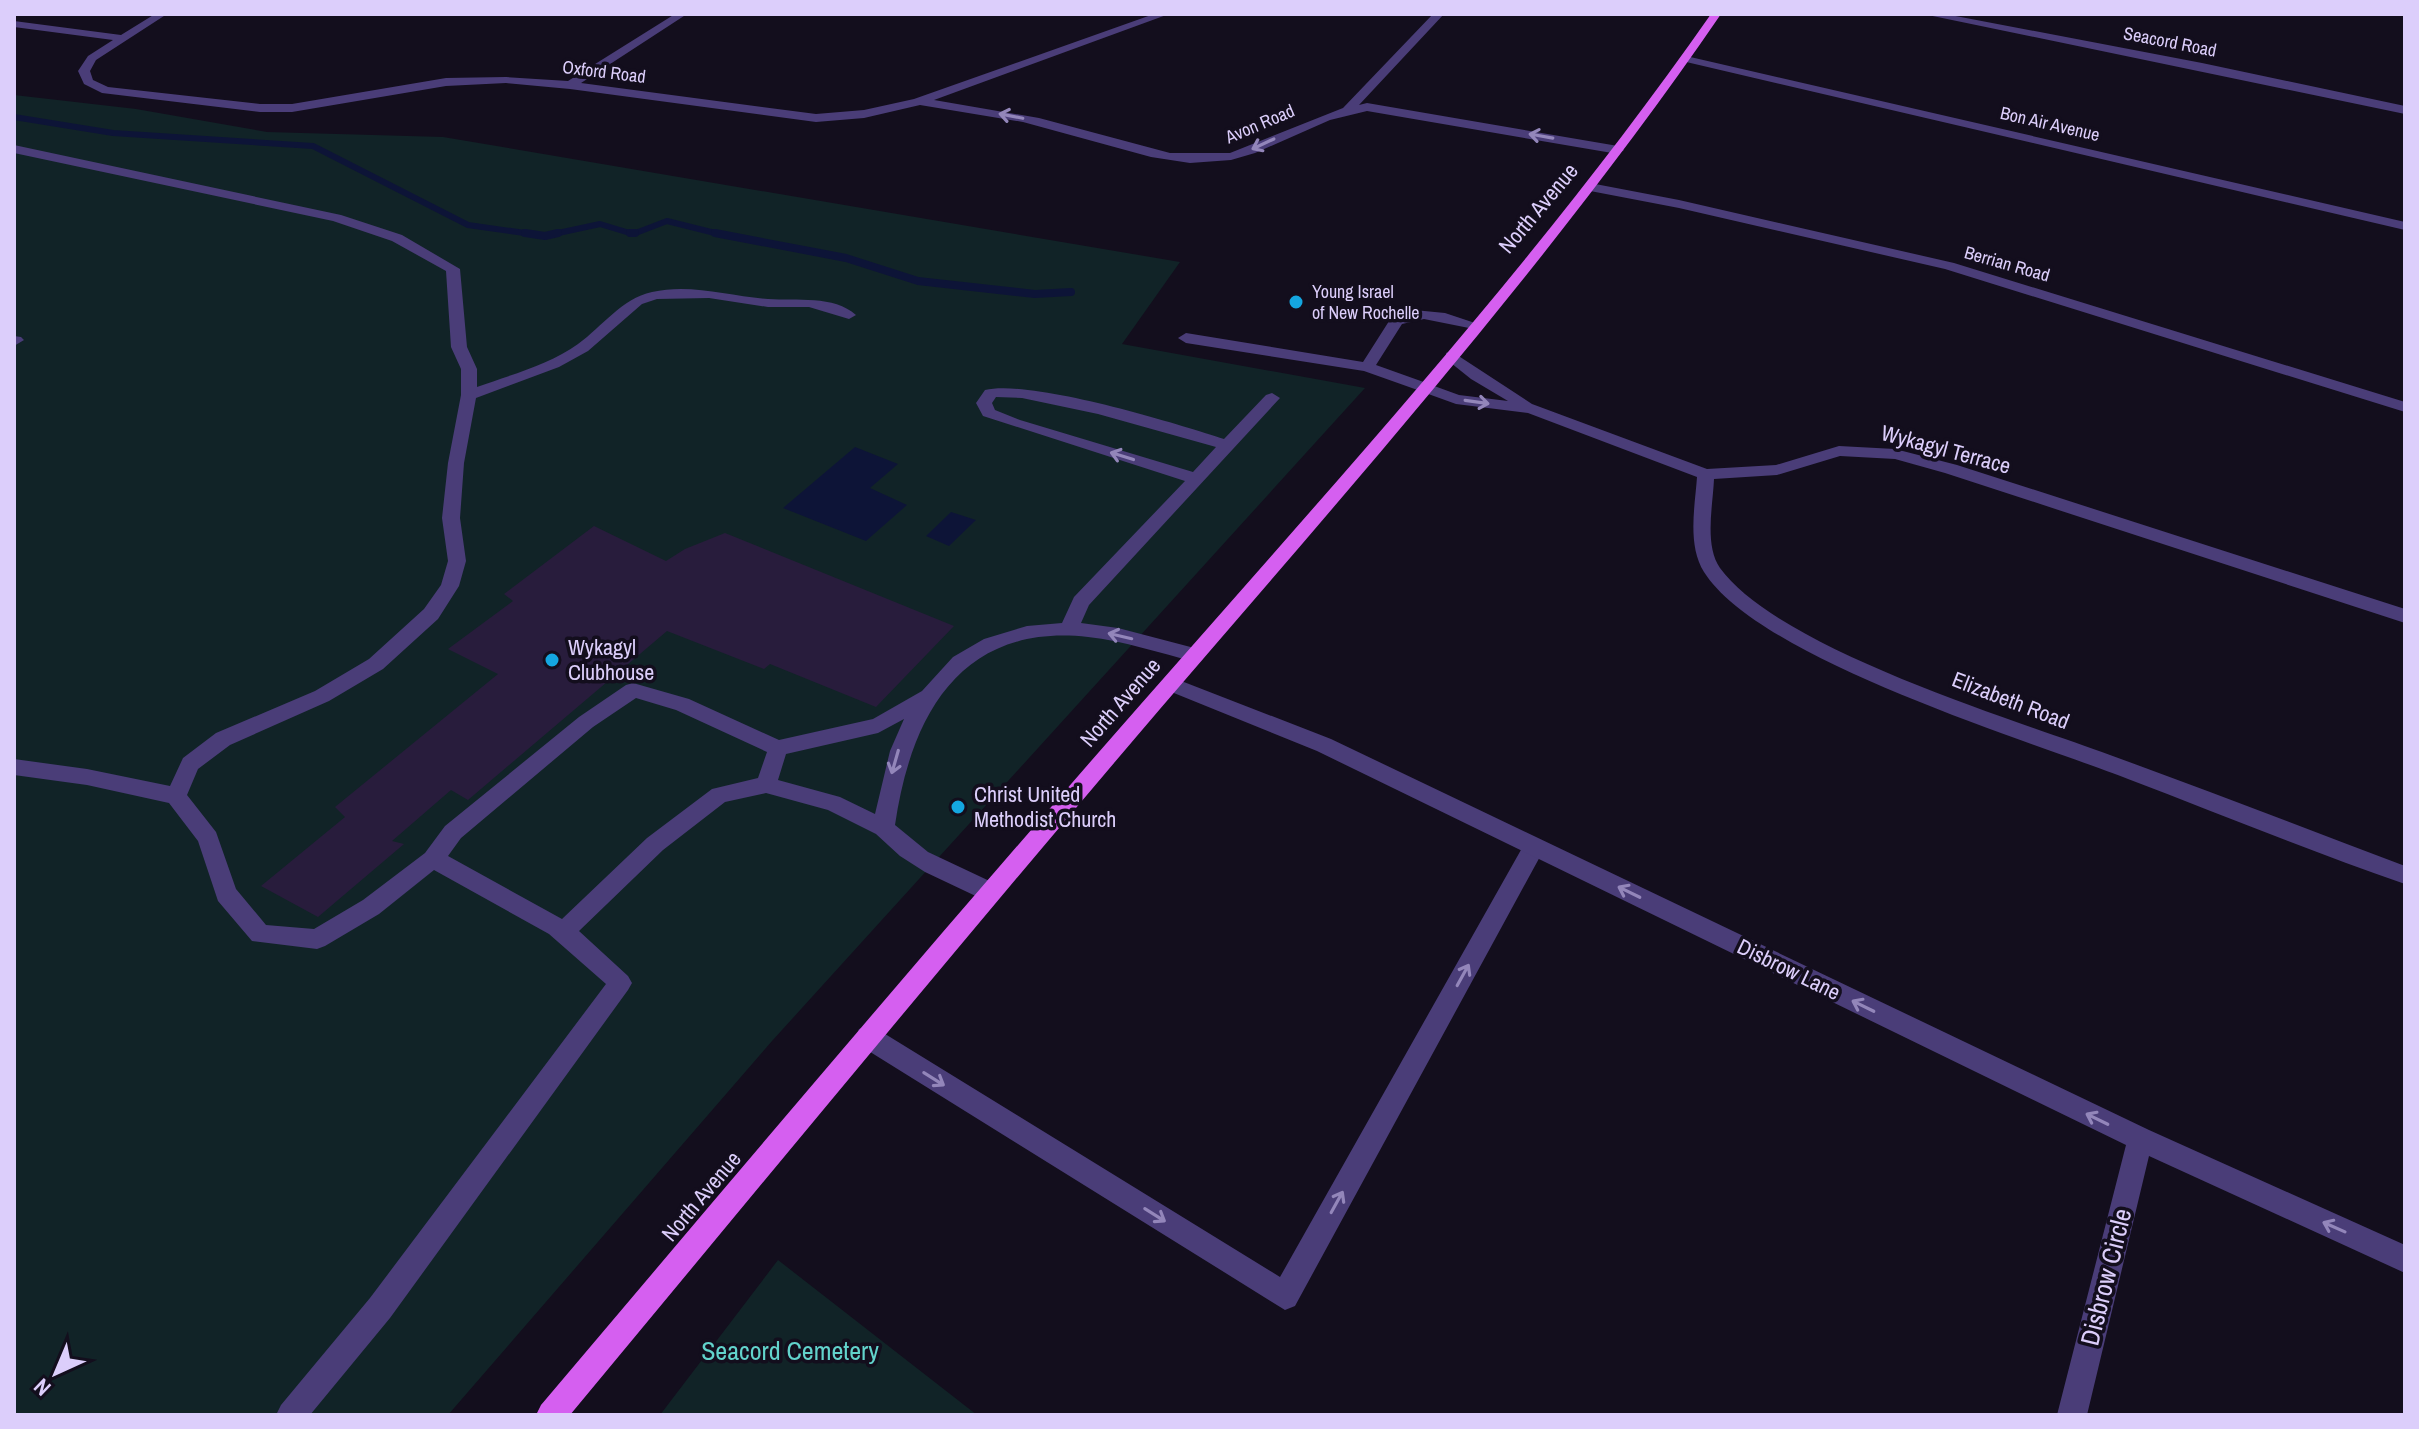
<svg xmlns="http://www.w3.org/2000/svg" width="2419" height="1429" font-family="'Archivo Narrow',sans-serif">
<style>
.green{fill:#112327}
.water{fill:#0d1437}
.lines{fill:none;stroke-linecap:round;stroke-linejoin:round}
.stream-far1{stroke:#0d1437;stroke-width:6}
.stream{stroke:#0d1437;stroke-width:8}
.building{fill:#281c3c}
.lane{fill:#4a3d78;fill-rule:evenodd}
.street{fill:#4a3d78;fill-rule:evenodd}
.primary{fill:#d55ff0;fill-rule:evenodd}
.oneway{stroke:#9386ba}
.poi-dot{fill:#14a6e0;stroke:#130e1d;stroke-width:3}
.labels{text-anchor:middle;stroke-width:7;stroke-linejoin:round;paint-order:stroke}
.far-street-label{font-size:18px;fill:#dccefb;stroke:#130e1d}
.far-poi-label{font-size:18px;fill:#dccefb;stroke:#130e1d;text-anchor:start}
.street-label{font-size:22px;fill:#dccefb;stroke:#130e1d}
.poi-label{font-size:22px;fill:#dccefb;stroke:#130e1d;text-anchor:start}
.near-street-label{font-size:26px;fill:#dccefb;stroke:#130e1d}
.near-park-label{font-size:26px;fill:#62d3cc;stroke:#130e1d}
</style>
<rect width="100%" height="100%" fill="#130e1d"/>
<path class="green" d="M14,95l122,14 131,23 176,5 737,125 -58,82 243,44 -593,653 -324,374h-434z
M778,1260l199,155h-317z"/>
<path class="water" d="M855,447l43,17 -28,24 37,17 -41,36 -83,-33z
M951,512l25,8 -27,26 -23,-10z"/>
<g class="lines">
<path class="stream-far1" d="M14,117l99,16 200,13 155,79 71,10
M549,235l51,-11 33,10 34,-13 56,14"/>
<path class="stream" d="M525,233l20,3 13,-3
M630,233h5
M715,233l131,25 72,23 117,13 36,-2"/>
</g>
<path class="building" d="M594,526l72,35 19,-12 40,-16 229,93 -78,81 -106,-43 -6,5 -97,-38 -199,169 -17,-10 -59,51 12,3 -86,73 -57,-31 84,-69 -10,-10 163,-133 -50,-25 65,-48 -9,-7z"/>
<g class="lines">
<path class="lane" d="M14,145l327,70 61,20 58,34 7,78 10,22v18c33,-12 72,-22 101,-43 25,-18 43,-45 74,-52 38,-9 78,4 116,7 28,2 66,-4 88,16l-7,4 -40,-12h-41l-59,-9 -52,1 -15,5 -54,47 -29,16 -83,31 -12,65 -4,55 6,43 -7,25 -21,33 -55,50 -54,32 -99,44 -32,24 -11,26 29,37 20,57 30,36 48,4 49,-29 62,-47 20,-27 134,-109 47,-32 7,-2 56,16 90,41 94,-21 49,-28 31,-34 31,-18 43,-13 35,-3 12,-26 111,-116 -202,-65 -7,-13 9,-13c46,-11 190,33 239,49l42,-44 6,-2 8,5 -191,207 -8,18 37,5 84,22 3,5 -3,5 -7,2c-35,-9 -71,-21 -107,-25 -127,-14 -177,78 -193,188l33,27 70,33 3,7 -3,7 -8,2 -8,-2 -57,-27 -25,-16 -24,-22 -48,-24 -62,-17 -41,9 -62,48 -84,81 49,45 4,7 -4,7 -238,328 -80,97h-34l5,-10 89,-107 236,-314 -57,-50 -115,-64 -55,44 -54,32 -8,3 -65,-8 -34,-40 -20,-60 -29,-38 -82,-18 -73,-10v-16l73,10 83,17 13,-28 33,-25 99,-42 54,-32 55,-50 17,-24 7,-24 -6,-43 6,-55 13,-68v-26l-10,-22 -5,-76 -54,-30 -59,-20 -319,-68zM996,397l26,1 76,16 118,33 -23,25 -173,-52 -25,-10 -3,-7zM636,698l40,12 91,42 -9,26 -46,11 -65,49 -85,81 -114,-63 13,-18 132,-111zM904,719l-14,32 -15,63 -35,-17 -62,-17 8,-26 92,-21z
M1414,310l31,3 36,12 -7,4 -50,-10 -22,5 -26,41 56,20v6l-6,2 -62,-22 -178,-28 -8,-5 8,-5 177,29 28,-44z
M14,336l7,1 3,3 -10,6z
M1534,838l8,3 3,6 -3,6 -247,453 -10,4 -426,-265 -3,-8 3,-8 9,-3 9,3 403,248 246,-436z"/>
<path class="street" d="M155,14h12l-71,46 -6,11 3,9 15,7 152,17h32l154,-26 60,-1 62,4 107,-67h12l-106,69 235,31 48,-4 50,-11 240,-85h15l-235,86 105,18 131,35h60l113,-45 90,-94h11l-85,91 8,-2 251,43 6,4 -6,4 -251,-43 -37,9 -75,33 -24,7 -41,3 -39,-6 -128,-35 -103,-17 -56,13 -48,4 -246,-33 -64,-6 -60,3 -154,26h-32l-158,-19 -18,-9 -6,-13 10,-15 25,-16 -99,-13v-6l107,14z
M1923,14h22l257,49 203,43v8z
M1686,56l719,166v8l-723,-169 -2,-2z
M1590,183l89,17 275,63 451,139v10l-460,-143 -266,-61 -94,-18 -2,-3z
M1451,351l81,53 175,65 69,-4 63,-19 56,3 62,16 448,144v14l-460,-150 -50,-14 -55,-3 -63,19 -63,4c-1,26 -10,66 6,89 59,81 293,151 390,187 99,36 197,74 295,111v18c-93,-32 -185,-70 -277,-105 -101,-39 -369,-120 -424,-207 -17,-27 -9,-66 -7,-95l-169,-64 -72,-9 -36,-13v-6l6,-2 33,12 49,6 -37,-22 -25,-20v-6z
M1171,677l160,62 818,391 256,115v28l-256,-117 -62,259h-30l69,-270 -809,-394 -153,-62 -3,-5 3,-5z"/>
<path class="primary" d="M1711,14h10c-168,245 -367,469 -561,695 -199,233 -394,470 -590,706h-34l5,-10c199,-235 397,-470 600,-701 196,-224 399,-445 570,-690z"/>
</g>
<defs><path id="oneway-shaft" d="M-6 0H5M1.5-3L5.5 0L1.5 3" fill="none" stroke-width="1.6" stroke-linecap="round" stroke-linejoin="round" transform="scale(2)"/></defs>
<g class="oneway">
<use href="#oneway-shaft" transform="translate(1011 116) rotate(-169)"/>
<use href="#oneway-shaft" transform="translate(1541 136) rotate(-170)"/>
<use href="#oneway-shaft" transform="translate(1263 144) rotate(155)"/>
<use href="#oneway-shaft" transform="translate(1477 402) rotate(8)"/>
<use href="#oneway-shaft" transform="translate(1122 456) rotate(-163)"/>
<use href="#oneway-shaft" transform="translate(1120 636) rotate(-167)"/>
<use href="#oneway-shaft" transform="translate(895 762) rotate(106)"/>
<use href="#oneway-shaft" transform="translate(1629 892) rotate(-154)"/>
<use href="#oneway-shaft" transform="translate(1463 975) rotate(-61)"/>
<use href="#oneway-shaft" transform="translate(1863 1006) rotate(-154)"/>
<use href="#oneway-shaft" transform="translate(934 1079) rotate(32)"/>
<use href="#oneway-shaft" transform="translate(2097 1119) rotate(-154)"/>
<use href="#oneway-shaft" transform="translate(1337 1202) rotate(-61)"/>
<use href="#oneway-shaft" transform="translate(1155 1215) rotate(32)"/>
<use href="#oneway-shaft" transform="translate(2334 1227) rotate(-156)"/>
</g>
<g class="poi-dot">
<circle cx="1296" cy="302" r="8"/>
<circle cx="552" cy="660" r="8"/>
<circle cx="958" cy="807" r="8"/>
</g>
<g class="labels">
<g class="far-street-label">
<text transform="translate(2170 42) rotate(11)" y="6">Seacord Road</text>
<text transform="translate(604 72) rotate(7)" y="6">Oxford Road</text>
<text transform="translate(1260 124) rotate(-23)" y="6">Avon Road</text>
<text transform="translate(2050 124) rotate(13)" y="6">Bon Air Avenue</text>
<text transform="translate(2007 264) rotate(16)" y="6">Berrian Road</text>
</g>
<g class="far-poi-label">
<text x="1312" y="298">Young Israel<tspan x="1312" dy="21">of New Rochelle</tspan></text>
</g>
<g class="street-label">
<text transform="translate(1538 208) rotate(-50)" y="8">North Avenue</text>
<text transform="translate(1946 449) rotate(15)" y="8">Wykagyl Terrace</text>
<text transform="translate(2011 700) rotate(21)" y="8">Elizabeth Road</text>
<text transform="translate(1120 702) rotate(-49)" y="8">North Avenue</text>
<text transform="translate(1789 969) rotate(26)" y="8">Disbrow Lane</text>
<text transform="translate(701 1196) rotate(-50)" y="8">North Avenue</text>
</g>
<g class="poi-label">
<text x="568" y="655">Wykagyl<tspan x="568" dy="25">Clubhouse</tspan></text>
<text x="974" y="802">Christ United<tspan x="974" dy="25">Methodist Church</tspan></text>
</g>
<g class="near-street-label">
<text transform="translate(2106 1277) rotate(-76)" y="9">Disbrow Circle</text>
</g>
<g class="near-park-label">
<text x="790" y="1360">Seacord Cemetery</text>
</g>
</g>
<rect width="2419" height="1429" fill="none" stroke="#dccefb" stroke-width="32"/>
<g transform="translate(56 1373) rotate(224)" stroke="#130e1d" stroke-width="6" paint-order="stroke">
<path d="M0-6L14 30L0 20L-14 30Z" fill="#dccefb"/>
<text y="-12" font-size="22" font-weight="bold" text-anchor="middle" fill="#dccefb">N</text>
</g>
</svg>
